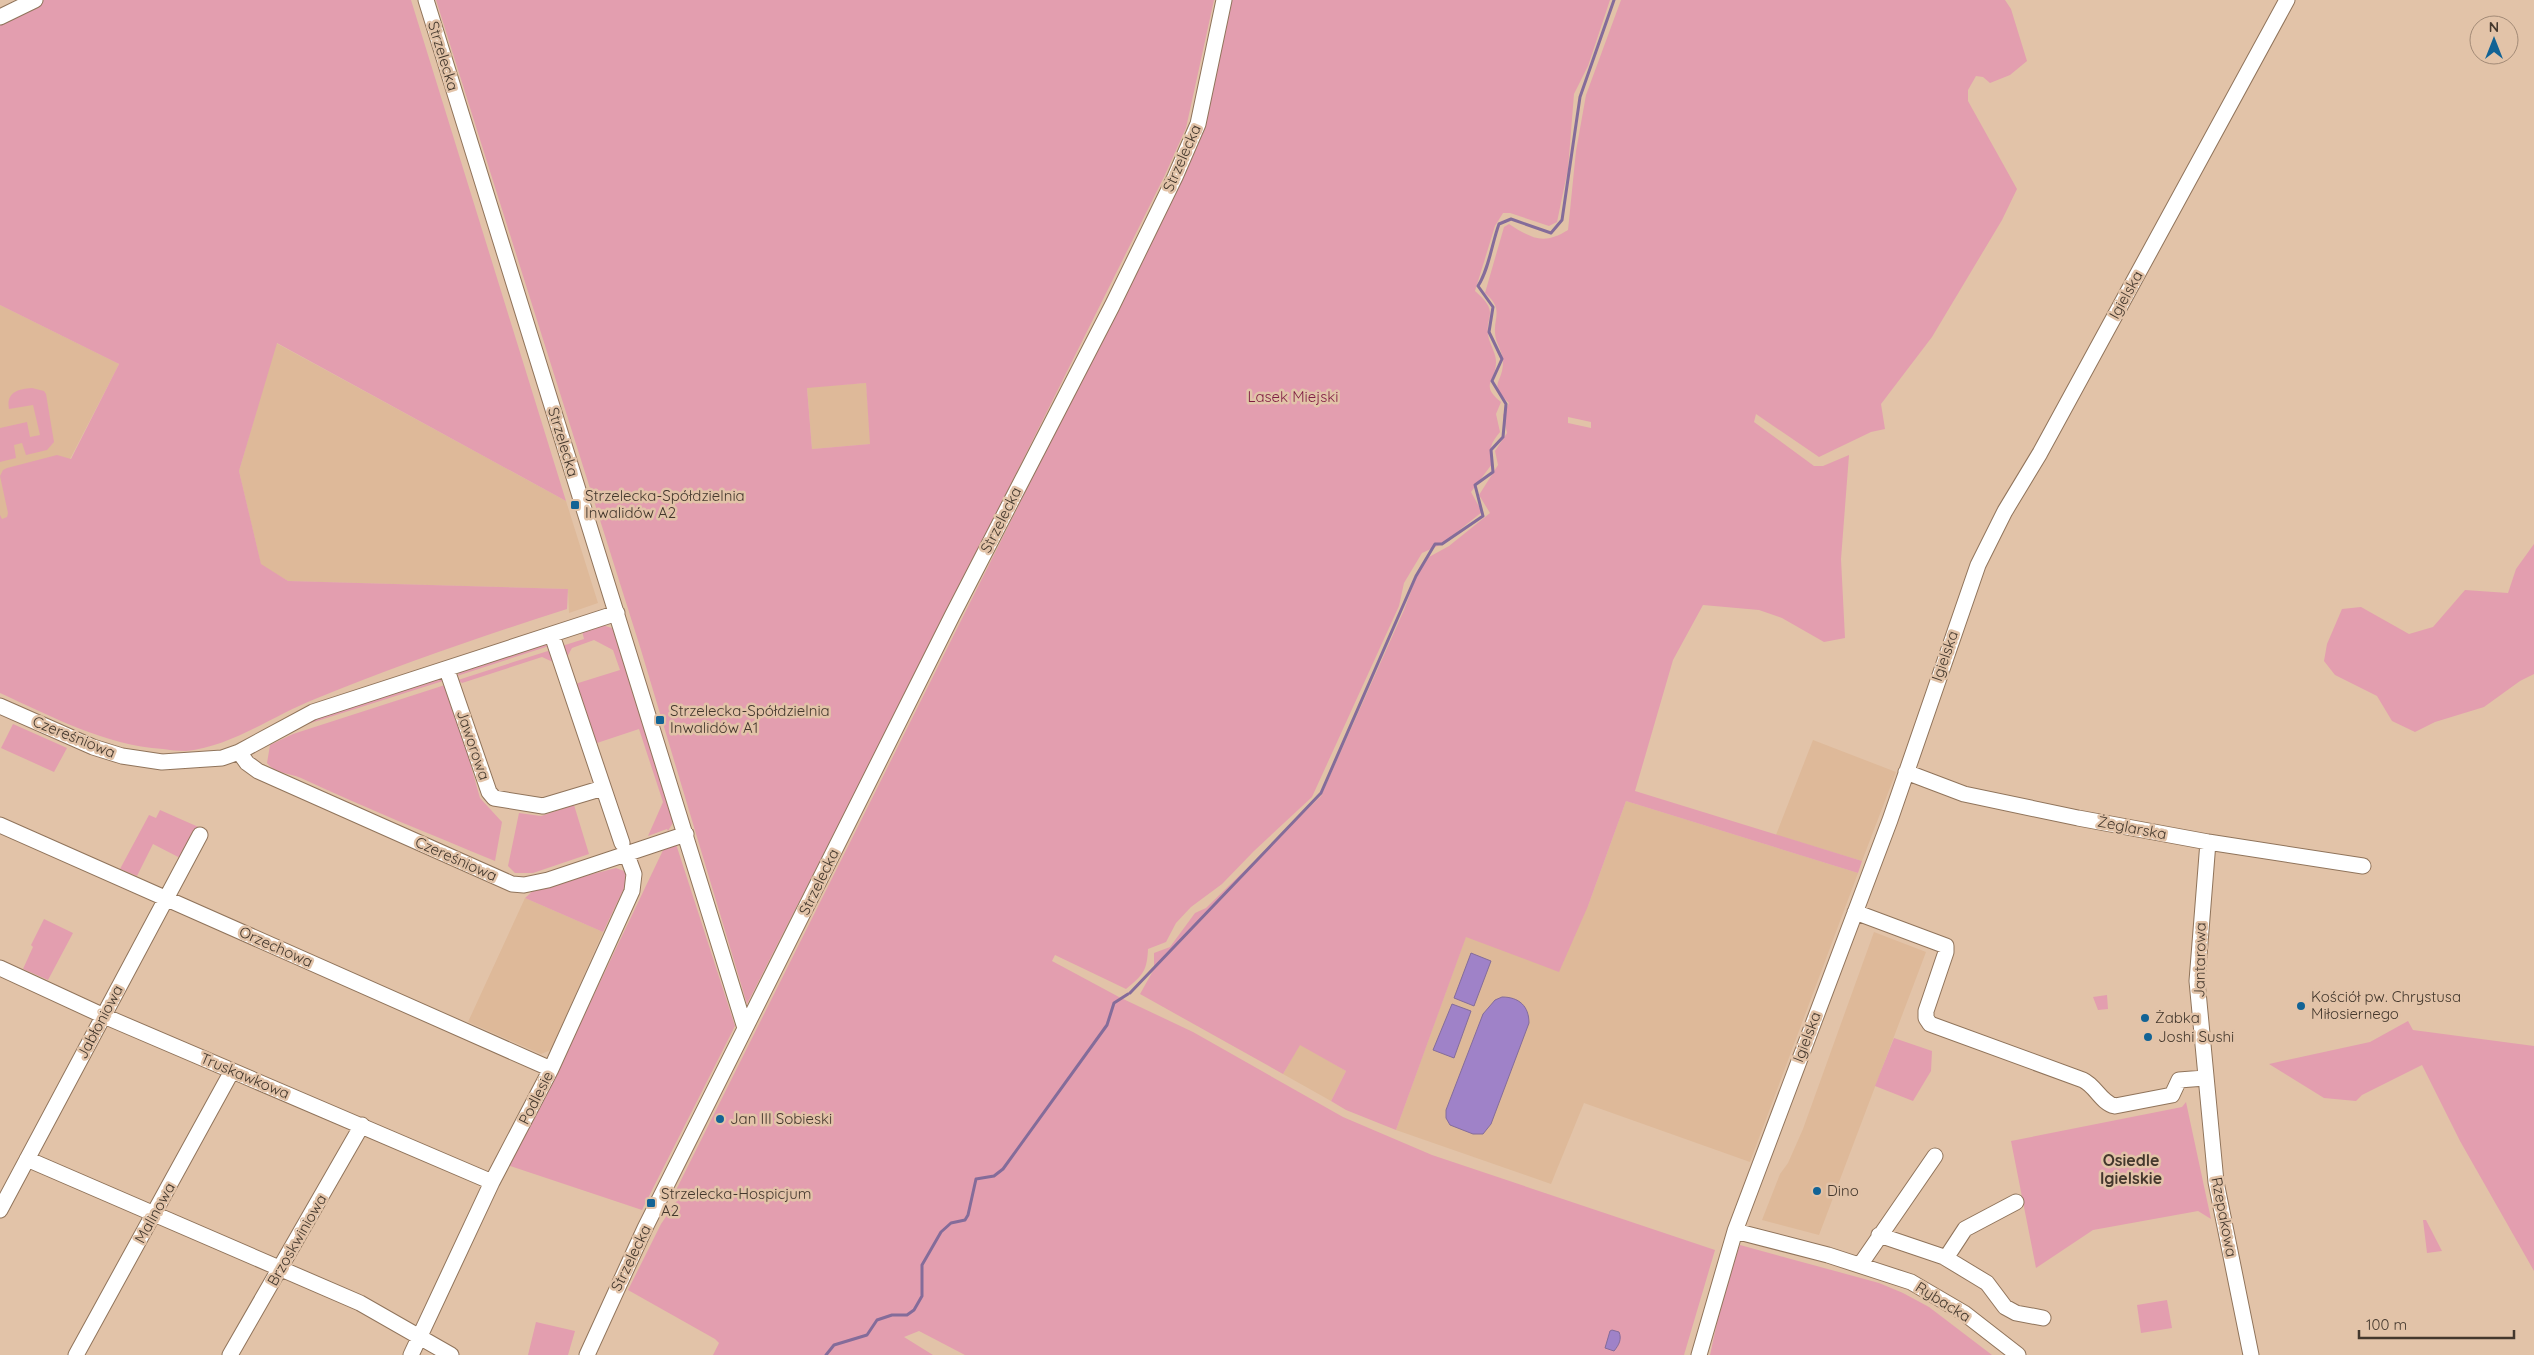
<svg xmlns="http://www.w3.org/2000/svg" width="2534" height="1355" font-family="Quicksand,sans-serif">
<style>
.built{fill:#deb999}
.green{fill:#e39eaf;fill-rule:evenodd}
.water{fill:#9f82c8;stroke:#846c9a}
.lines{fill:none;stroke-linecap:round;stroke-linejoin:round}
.stream{stroke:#846c9a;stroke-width:3}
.minor-casing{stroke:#90745b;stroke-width:17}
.minor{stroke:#fff;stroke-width:15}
.poi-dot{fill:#126395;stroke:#e2c3a8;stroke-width:2}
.labels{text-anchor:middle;stroke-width:5;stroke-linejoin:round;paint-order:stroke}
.street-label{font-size:15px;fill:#44382d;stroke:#e2c3a8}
.park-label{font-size:15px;fill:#7f1c42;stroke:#e2c3a8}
.poi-label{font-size:15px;fill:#44382d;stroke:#e2c3a8;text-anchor:start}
.neighbourhood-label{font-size:16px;font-weight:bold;fill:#44382d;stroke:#e2c3a8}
</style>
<rect width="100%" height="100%" fill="#e2c3a8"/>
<path class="built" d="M0,305l119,59 -119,231z
M276,343l290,158 32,102 -29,10 -1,-24 -280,-8 -27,-16 -22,-94z
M866,383l5,61 -59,5 -5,-62z
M1813,740l83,32 -34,89 -86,-26z
M1626,801l232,72 -108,289 -166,-59 -33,81 -155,-54 70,-194 122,-30z
M525,898l78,34 -52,118 -10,4 -73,-32z
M1874,932l52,20 -107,283 -57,-15 18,-46 8,-11 15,-34z
M1300,1044l46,27 -15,30 -48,-27z"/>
<path class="green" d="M43,0h368l155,501 -289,-158 -38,128 22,93 27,17 280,8 -1,20c-85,27 -169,56 -252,90 -43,17 -82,47 -129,52 -8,0 -16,-1 -23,-2 -59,-4 -110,-32 -163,-56v-178l2,4 5,-2 1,-4 -8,-37 3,-6 4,-2 50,-13 14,4 48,-95 -119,-59v-286z
M436,0h778l-28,128 -21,47 -209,419 -209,410 -106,-354zM866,383l4,61 -58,5 -5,-61z
M1232,0h378l-22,66 -14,28 -6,75 -11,53 -8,4 -39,-13h-7l-8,13 -20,65c27,23 8,25 14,48 2,7 7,15 7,23 0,20 -17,22 5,40l-5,12 4,18c-10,12 -11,17 -8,32l-21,28 11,20 -40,32 -20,9 -18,30 -5,23 -87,191 -58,54 -32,33 -31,23 -15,16 -10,19 -18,7c-1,22 -5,26 -22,40l-71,-34 -3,6 67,36 74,35 150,85 89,38 283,95 -31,105h-719l-46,-24 -15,6 29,18h-220l6,-12 -4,-4 -87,-49 33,-66 19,-28 -5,-4 487,-973 41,-86z
M1621,0h384l6,9 16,52 -17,14 -20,8 -7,-6 -7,-1 -8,14v11l49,88 -15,31 -70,117 -51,67 4,25 -14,3 -52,25 -63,-43 -2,8 60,44h9l26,-11 -8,104 4,79 -21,4 -42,-24 -23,-8 -56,-5 -30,55 -38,131 227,70 -4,12 -232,-72 -38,105 -29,66 -93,-35 -70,193 -50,-20 -15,-9 15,-30 -46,-26 -17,29 -143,-80 14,-25v-16l16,-6 25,-34 11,-5 115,-112 83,-186 12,-32 13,-21 20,-11 41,-33 -11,-18 19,-30 -3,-14 12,-18 -4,-18 6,-12c-22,-20 -6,-19 -6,-41 0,-8 -5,-16 -7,-23 -5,-21 10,-28 -11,-46l19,-66 5,-3c23,15 35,21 59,6l8,-79 10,-56zM1568,417l23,5v6l-23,-5z
M32,388l12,3 2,3 8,48 -7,8 -21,5 -4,-12 -8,2 2,13 -16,4v-34l27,-6 3,15 10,-2 -7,-30 -24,4c-3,-16 8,-20 23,-21z
M2534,544v130l-14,7 -36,26 -49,15 -20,10 -23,-11 -15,-25 -42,-21 -11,-14 3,-17 15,-35 19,-2 48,27 24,-7 32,-37 43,3 8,-24z
M602,625l10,3 7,10 55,183 -6,10 -1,-2 -19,7 15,-34 -24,-73 -45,15 -19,-60 45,-14 -7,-20 -19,-10 -22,8 -5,9 -5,-11 22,-7 -2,-8z
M541,644l8,2 -92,30 4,-5z
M551,650l2,12 -11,-5 -80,26 -4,-3z
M441,677l5,3 -154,49 16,-8z
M448,684l32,114 22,24 -7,39c-65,-27 -130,-53 -194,-83 -12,-5 -27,-5 -34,-15l3,-18 23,-11z
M13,724l54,24 -13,24 -53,-24z
M574,805l15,49 -56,19h-18l-7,-7 11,-53 22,3z
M160,810l43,19 -19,31 -31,-16 -16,32 -17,-7 29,-54 7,3z
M676,844l59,182 -93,184 -135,-45 50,-93 108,-226z
M616,868l8,3 5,7 -26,54 -78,-34 10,-9z
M44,919l29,14 -25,47 -25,-11 10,-22 -2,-2z
M2107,995l1,14 -10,1 -5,-13z
M2408,1021l5,9 121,16v225l-74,-130 -38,-76 -60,30 -6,6 -32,-3 -55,-34 101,-22z
M1894,1038l38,13 -1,20 -18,30 -38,-15z
M2186,1102l25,117 -13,-8 -105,19 -57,38 -25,-127 161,-32 10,-2z
M2423,1220h3l16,31 -15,2z
M1740,1245l139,38 24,10 26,14 63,48h-282l14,-65z
M2167,1300l5,28 -31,5 -4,-28z
M536,1322l39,9 -7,24h-40z"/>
<path class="water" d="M1471,953l20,8 -17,45 -20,-8z
M1502,997c17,0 27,9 27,26l-38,101 -8,10h-10l-23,-9 -4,-7v-8l37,-96 12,-14z
M1452,1004l19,7 -17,47 -21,-8z
M1612,1330l7,2c3,7 0,13 -5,19l-9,-3 5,-17z"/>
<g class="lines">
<path class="stream" d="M1130,993l191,-200 95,-217 19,-32h7l41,-28 -8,-31 18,-13 -2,-22 12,-13 3,-33 -14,-23 10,-22 -13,-27 4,-25 -15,-21c11,-17 14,-43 21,-62l12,-5 40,14 11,-13 18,-123 34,-97
M826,1355l8,-10 33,-10 10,-15 15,-5h15l7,-5 8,-14v-31l19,-33 10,-9 14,-3 3,-5 8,-36 18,-3 9,-7 104,-144 7,-22 14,-9"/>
<defs>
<path id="minor" d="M426,0l319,1028
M0,17l35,-17
M552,635l70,208
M447,670l42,122 5,6 49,8 60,-18
M0,706l93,41 29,9 40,6 60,-4 17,-6 74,-40 304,-99
M239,752l8,11 11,8 254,113 12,1 24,-5 138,-46
M1906,772l58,22 114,24 130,24 155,24
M0,825l551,244
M2208,842l-11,139 19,201 35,173
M1855,912l91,34v6l-20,59v7l4,6 153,56c13,6 18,23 32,26l57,-11 7,-15 26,-2
M0,968l104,48 388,166
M27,1159l333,144 91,52
M0,1210l200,-375
M1735,1231l93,24 83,27 53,31 54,42
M1879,1235l65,22 43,26 18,24 11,6 27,5
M1946,1258l19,-29 51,-27
M1860,1265l75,-109
M76,1355l156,-284
M230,1355l132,-230
M411,1355l81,-173 59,-113 81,-178 2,-17 -7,-19
M587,1355l58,-127 307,-612 160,-310 63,-129 23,-53 26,-124
M1699,1355l36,-124 155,-411 88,-255 27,-54 35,-58 247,-453"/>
</defs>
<use href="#minor" class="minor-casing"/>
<use href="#minor" class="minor"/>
</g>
<g class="poi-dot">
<rect x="570" y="500" width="10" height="10" rx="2.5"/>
<rect x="655" y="715" width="10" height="10" rx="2.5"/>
<circle cx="2301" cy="1006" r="5"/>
<circle cx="2145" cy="1018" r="5"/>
<circle cx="2148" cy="1037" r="5"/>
<circle cx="720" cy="1119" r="5"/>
<circle cx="1817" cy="1191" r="5"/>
<rect x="646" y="1198" width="10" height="10" rx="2.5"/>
</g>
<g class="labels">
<g class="street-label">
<text transform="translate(443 56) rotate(73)" y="5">Strzelecka</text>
<text transform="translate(1182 158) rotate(-66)" y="5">Strzelecka</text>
<text transform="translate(2126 295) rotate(-61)" y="5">Igielska</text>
<text transform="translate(563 442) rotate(73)" y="5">Strzelecka</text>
<text transform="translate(1001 520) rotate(-63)" y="5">Strzelecka</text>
<text transform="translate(1945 656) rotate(-71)" y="5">Igielska</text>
<text transform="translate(74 737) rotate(22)" y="5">Czereśniowa</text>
<text transform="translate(473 745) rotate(71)" y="5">Jaworowa</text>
<text transform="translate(2132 828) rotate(11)" y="5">Żeglarska</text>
<text transform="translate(456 859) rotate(24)" y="5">Czereśniowa</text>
<text transform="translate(819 882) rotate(-64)" y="5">Strzelecka</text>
<text transform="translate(276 947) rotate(24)" y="5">Orzechowa</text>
<text transform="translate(2200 960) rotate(-89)" y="5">Jantarowa</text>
<text transform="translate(100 1022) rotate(-62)" y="5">Jabłoniowa</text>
<text transform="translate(1807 1037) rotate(-69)" y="5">Igielska</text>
<text transform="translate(245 1076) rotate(23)" y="5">Truskawkowa</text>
<text transform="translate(536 1098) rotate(-63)" y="5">Podlesie</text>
<text transform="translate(155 1213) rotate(-61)" y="5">Malinowa</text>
<text transform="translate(2224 1217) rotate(79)" y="5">Rzepakowa</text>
<text transform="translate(297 1240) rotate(-60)" y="5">Brzoskwiniowa</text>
<text transform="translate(631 1258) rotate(-64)" y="5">Strzelecka</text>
<text transform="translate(1943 1302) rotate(32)" y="5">Rybacka</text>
</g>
<g class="park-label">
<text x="1293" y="402">Lasek Miejski</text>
</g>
<g class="poi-label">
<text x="585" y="501">Strzelecka-Spółdzielnia<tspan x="585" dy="17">Inwalidów A2</tspan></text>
<text x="670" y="716">Strzelecka-Spółdzielnia<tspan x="670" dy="17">Inwalidów A1</tspan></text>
<text x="2311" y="1002">Kościół pw. Chrystusa<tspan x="2311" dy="17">Miłosiernego</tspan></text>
<text x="2155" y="1023">Żabka</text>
<text x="2158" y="1042">Joshi Sushi</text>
<text x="730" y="1124">Jan III Sobieski</text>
<text x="1827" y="1196">Dino</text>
<text x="661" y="1199">Strzelecka-Hospicjum<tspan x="661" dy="17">A2</tspan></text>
</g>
<g class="neighbourhood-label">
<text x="2131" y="1166">Osiedle<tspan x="2131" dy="18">Igielskie</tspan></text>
</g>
</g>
<g transform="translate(2494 40)"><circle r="24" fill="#e2c3a8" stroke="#a38b77"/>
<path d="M0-4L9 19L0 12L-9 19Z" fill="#126395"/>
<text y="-8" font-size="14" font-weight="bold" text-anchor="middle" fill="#44382d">N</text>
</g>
<path d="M2359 1330v8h155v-8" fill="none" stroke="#44382d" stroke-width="2.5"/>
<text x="2366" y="1330" font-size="15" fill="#44382d" stroke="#e2c3a8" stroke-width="4" paint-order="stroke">100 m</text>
</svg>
